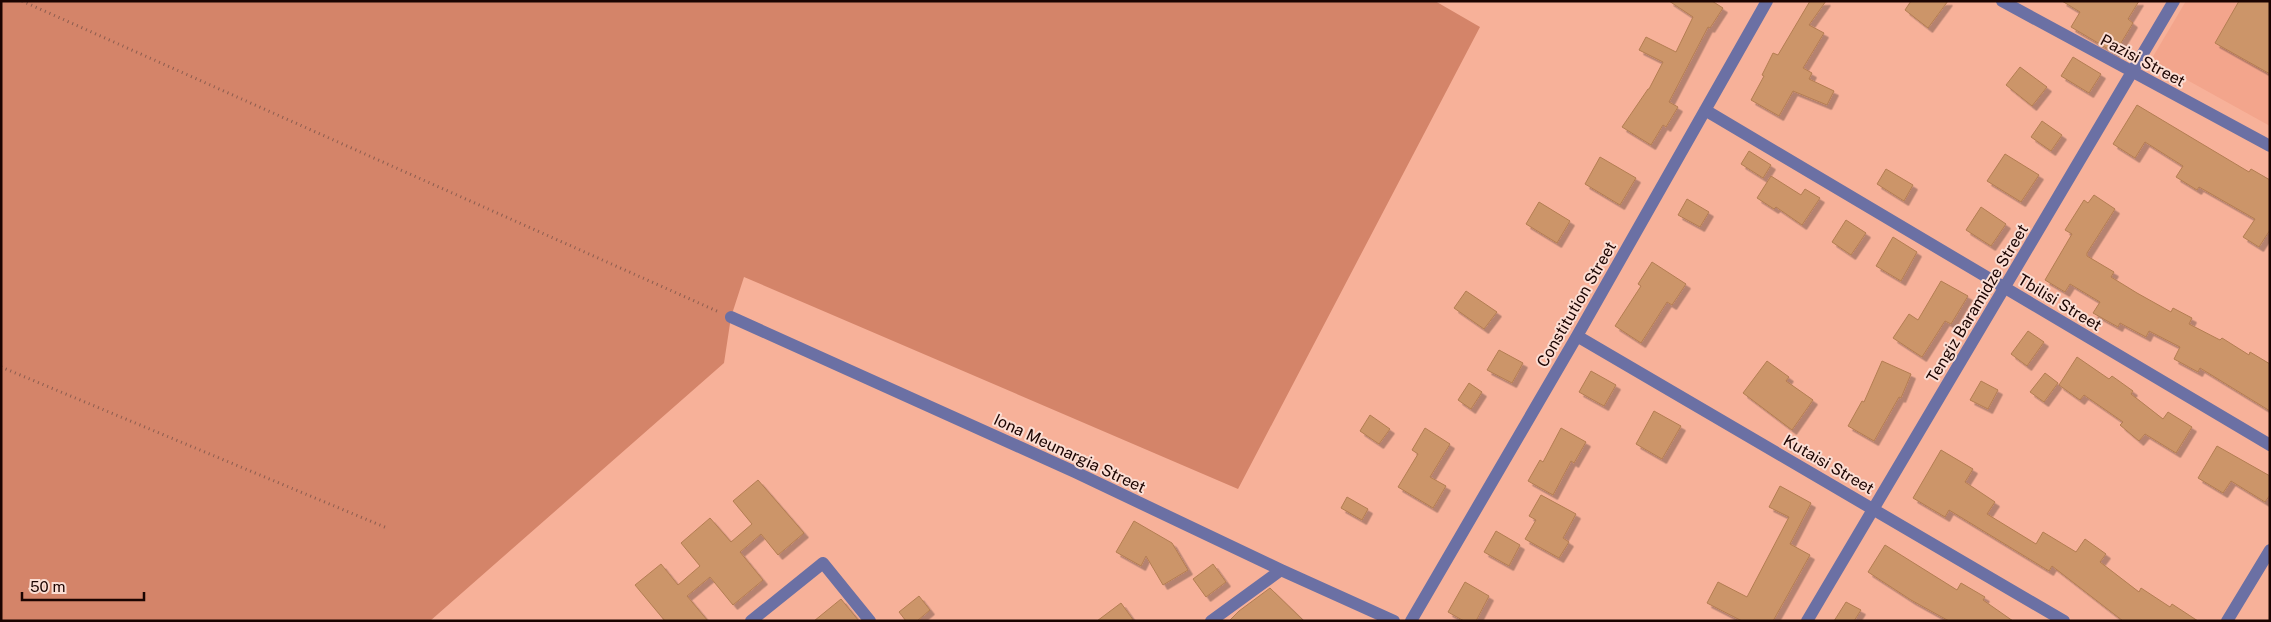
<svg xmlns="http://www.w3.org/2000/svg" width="2271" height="622" font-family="'Public Sans',sans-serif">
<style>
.built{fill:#f3a58c}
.green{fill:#d48469}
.building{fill:#cc9569;stroke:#b37d52;filter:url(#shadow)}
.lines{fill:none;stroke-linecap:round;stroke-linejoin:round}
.path{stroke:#8c5d4f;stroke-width:3;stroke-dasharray:1 4;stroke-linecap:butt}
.minor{stroke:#6b70a4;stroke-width:12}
.labels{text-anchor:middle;stroke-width:4;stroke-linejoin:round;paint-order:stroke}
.street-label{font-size:16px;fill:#1b0401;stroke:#fbddd3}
</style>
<defs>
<filter id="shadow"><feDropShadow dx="4.5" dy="4.5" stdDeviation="0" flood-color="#0004"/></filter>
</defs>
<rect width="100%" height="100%" fill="#f7b199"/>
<path class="built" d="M2186,1h84v125l-119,-66z"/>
<path class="green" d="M1,1h1434l45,26 -242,462 -494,-212 -13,40 -7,46 -294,258h-429z"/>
<path class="building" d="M1669,1h43l11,7 -13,20 -2,-1 -39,75 9,5 -12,20 -3,-2 -12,20 -29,-18 26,-38h1l14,-27 -24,-12 7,-13 30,15 17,-35z
M1810,1h16l-17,24 15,8 -21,35 9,5 -3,6 25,12 -7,14 -34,-14 -14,25 -28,-16 13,-24 -2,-1 11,-22 5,2z
M1911,1h37l-20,27 -23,-18z
M2062,1h77l-11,18 5,4 -18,30 -44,-26 9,-15z
M2239,1h31v73l-55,-31z
M2073,57l28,17 -12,19 -28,-17z
M2020,67l27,20 -15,19 -26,-21z
M2137,105l112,67 2,-3 19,11v50l-11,17 -16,-10 12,-18 -56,-32 -2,3 -21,-13 7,-11 -38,-24 -10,16 -22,-14z
M2042,121l20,14 -11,16 -20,-14z
M1749,151l22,14 -8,13 -22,-14z
M2005,154l34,21 -18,27 -34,-21z
M1600,157l36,21 -16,27 -35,-21z
M1886,169l27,16 -9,16 -27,-17z
M1771,176l30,19 4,-6 15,9 -18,27 -26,-18 -2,2 -17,-11z
M2094,195l21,14 -28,44v3l27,16 -3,5 26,16 34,19 2,-4 19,10 -3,6 31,16 2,-2 27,17 1,-3 20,12v47l-70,-43 -2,4 -24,-13 6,-12 -31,-16 -3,6 -26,-14 -2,4 -25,-14 7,-11 -30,-18 -5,8 -20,-12 27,-46 -7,-4 19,-30 4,3z
M1687,199l22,13 -9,15 -22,-12z
M1539,202l31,19 -13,22 -31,-19z
M1981,207l25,17 -15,22 -25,-16z
M1846,220l20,13 -15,22 -19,-13z
M1893,237l24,15 -16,29 -25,-15z
M1652,262l34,22 -14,21 -5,-3 -26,41 -26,-17 26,-40 -3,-2z
M1941,281l27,15 -17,28 -6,-3 -23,36 -29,-19 16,-24 9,6z
M1466,291l31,21 -13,17 -30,-21z
M2028,331l16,11 -17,24 -16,-12z
M1499,350l24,13 -11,20 -25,-13z
M2077,357l32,22 3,-3 21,15 -2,3 32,25 5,-7 24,15 -16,26 -31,-19 -6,7 -19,-16 3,-3 -39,-27 -4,5 -21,-15z
M1767,361l22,16 -3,4 27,19 -21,30 -49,-37z
M1882,361l29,13 -10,24 -2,-1 -25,44 -26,-15 14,-25 2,1z
M1591,371l25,14 -12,21 -25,-14z
M2045,373l13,10 -14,19 -14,-10z
M1981,381l17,9 -10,19 -18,-9z
M1469,383l13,9 -11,17 -13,-9z
M1654,411l27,15 -19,33 -26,-15z
M1370,415l20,14 -11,15 -19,-13z
M1425,428l25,16 -20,33 16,9 -13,22 -35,-21 20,-33 -6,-4z
M1561,428l25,14 -12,21 -3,-2 -18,34 -25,-14 12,-21 3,2z
M2217,446l53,30v19l-5,7 -34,-21 -8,12 -25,-15z
M1941,450l32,19 -8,13 30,20 -8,12 49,30 7,-12 33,20 9,-13 21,15 -6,8 39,30 2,-4 29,19 2,-3 26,17h-75l-71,-55 -3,5 -100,-61 -4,7 -32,-19z
M758,480l46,53 -26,22 -17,-21 -21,18 23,28 -30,25 -23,-28 -23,19 21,25h-43l-30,-36 26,-21 17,21 22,-19 -19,-23 29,-25 21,24 21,-18 -19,-23z
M1780,486l31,17 -21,41 20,11 -37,66h-31l-35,-18 11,-21 29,15 42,-80 -20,-10z
M1541,495l35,19 -13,24 6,4 -10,16 -34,-19 11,-19 -7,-4z
M1347,497l21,12 -6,11 -21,-12z
M1134,521l38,22 16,27 -25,15 -17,-29 -5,10 -25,-14z
M1496,531l24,14 -11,21 -25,-14z
M1885,545l72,45 4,-7 24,14 -2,3 30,21h-64l-38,-21 -43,-28z
M1213,564l13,18 -20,15 -13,-18z
M1465,582l24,14 -13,25h-12l-16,-9z
M1270,588l34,33h-75l10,-10z
M919,596l11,14 -13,11h-11l-7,-9z
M841,599l18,22h-45z
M1846,602l15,8 -7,11h-20z
M1121,603l13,18h-37z"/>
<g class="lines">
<path class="path" d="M22,1l697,311
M1,367l386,161"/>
<path class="minor" d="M2002,1l268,145
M1705,110l565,335
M731,317l344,155 206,98 113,51
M1577,336l487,285
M751,621l72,-58 47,58
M1211,621l70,-51
M1411,621l166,-285 190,-335
M1807,621l367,-620
M2227,621l43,-71"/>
</g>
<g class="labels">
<g class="street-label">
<text transform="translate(2143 60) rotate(28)" y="6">Pazisi Street</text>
<text transform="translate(2060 302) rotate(31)" y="6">Tbilisi Street</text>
<text transform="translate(1977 303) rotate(-59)" y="6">Tengiz Baramidze Street</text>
<text transform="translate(1576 304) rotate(-60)" y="6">Constitution Street</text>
<text transform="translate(1070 453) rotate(25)" y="6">Iona Meunargia Street</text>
<text transform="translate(1829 464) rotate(30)" y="6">Kutaisi Street</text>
</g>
</g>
<rect width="2271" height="622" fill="none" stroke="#1b0401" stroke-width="5"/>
<path d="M22 592v8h122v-8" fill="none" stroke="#1b0401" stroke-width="2.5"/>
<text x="30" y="592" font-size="15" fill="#1b0401" stroke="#fbddd3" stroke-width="4" paint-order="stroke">50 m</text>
</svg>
